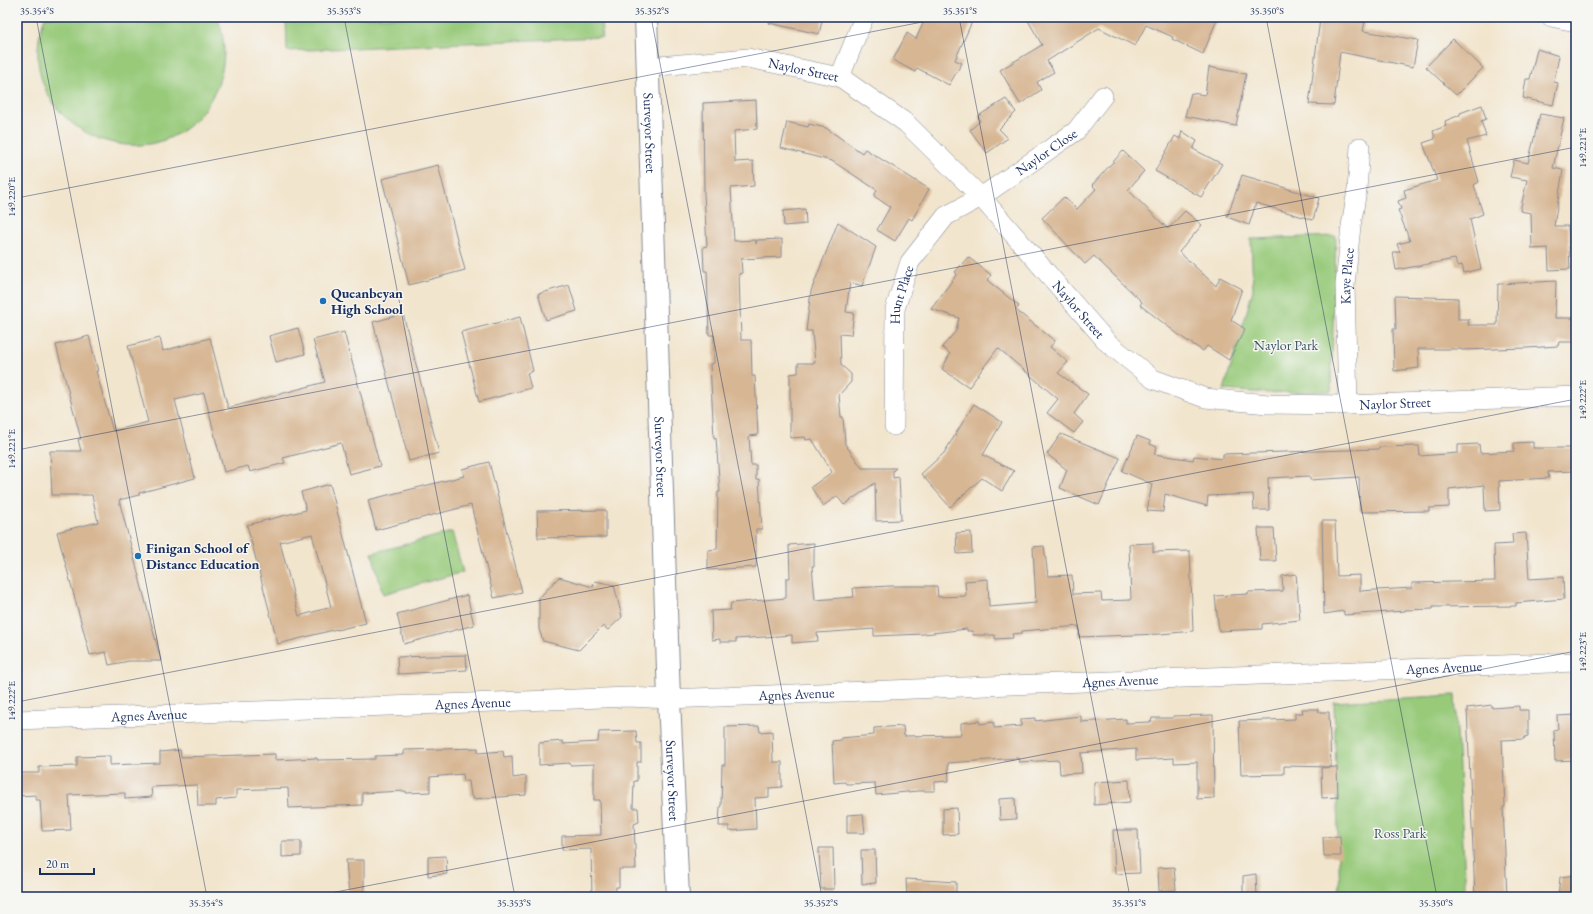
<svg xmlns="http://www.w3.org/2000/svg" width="1593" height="914" font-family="'EB Garamond',serif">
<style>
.green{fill:#98ca7a;stroke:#5a7c6c}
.building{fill:#d7b693;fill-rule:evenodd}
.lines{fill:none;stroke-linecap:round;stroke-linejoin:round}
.street-casing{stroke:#868a96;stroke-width:20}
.secondary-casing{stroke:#868a96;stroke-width:24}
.street{stroke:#fff;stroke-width:19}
.secondary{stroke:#fff;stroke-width:22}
.ticks{fill:none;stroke:#1b2f5e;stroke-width:1;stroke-opacity:0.45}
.poi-dot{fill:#1f6fb2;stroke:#f6f6f2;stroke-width:1.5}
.labels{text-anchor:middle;stroke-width:3;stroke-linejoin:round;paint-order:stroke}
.street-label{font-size:14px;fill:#1b2f5e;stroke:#f6f6f2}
.poi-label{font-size:14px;font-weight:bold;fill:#1b2f5e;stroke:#f6f6f2;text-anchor:start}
.park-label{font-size:14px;fill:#3a5665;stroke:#f6f6f2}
.neatline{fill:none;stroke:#1b2f5e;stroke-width:1.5}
.ticks-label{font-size:10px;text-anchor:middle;fill:#1b2f5e}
</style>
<rect width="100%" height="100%" fill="#f6f6f2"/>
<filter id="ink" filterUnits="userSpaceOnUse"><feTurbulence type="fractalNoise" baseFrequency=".025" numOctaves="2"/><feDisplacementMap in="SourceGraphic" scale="8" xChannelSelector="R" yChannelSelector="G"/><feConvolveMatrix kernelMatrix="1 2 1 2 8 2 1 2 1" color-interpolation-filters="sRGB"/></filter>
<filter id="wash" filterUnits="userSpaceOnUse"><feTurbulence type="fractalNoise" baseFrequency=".012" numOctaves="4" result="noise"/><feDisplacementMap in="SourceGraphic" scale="16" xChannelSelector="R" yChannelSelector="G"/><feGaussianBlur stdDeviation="0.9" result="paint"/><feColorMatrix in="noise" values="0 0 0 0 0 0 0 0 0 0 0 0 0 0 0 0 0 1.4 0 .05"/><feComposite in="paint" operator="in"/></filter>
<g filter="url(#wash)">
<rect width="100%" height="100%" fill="#f2e5cd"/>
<path class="green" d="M45,17h172c10,23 9,51 -2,74 -51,109 -213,38 -170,-74z
M286,17h315l1,20 -315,14z
M1336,236l-5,155 -64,2 -43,-3 29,-100 -2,-51z
M452,532l11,40 -80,22 -11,-41z
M1455,695l11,202h-126l-6,-195z"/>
<g id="blocks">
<path class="building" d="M770,17h53l-4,17 -50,-11z
M926,17h48l-19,43 7,3 -13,22 -32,-17 -2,4 -22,-12 14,-27 9,6z
M1026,17h192l-15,37 -31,-15 1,-2 -27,-12 -11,21 -36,-18 -52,33 7,11 -17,10 4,8 -21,14 -20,-34 42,-25z
M1320,19l45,3 -2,9 55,9 -5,27 -73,-15 -6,53 -25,-1z
M1453,39l30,29 -27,27 -30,-28z
M1537,49l22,7 -5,26 4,1 -5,22 -30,-7 3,-19h4z
M1209,67l37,7 -10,52 -51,-10 6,-23 14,2z
M1006,99l10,13 -17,17 9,9 -21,15 -17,-23 10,-9 -2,-5z
M756,100l1,29 -23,2 1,31 18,-1 1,25 -23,2 3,53 22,-1v4l1,-4 25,-1v18l-41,2 1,14 -3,1 2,66h10l1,36h3l3,59 -9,1 2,29h5v15l3,-1 3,50h-6v38l-48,3v-20l9,-1 1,-57h2l-4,-54h-2l-4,-74 4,-1v-28h-5l-2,-64h-3l-1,-24 4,-1 -3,-52 -1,-91z
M1482,105l4,14 -5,2 5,15 -19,5 12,41 -5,3 9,29 -13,5 11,50 -17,4 -2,-8 -5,1 -2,-7 -59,11 -3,-18h7l-3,-8 13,-3 -12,-31 3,-1 -3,-8 8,-3 -2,-8 33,-10 -14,-37 12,-4 -2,-8 13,-5 -1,-5 15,-6v-2z
M1540,114l24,4 -11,50 10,2 -9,56h14l2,43 -21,1 -1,-22 -16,1 -1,-36 -11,-2 7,-31 -17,-3 4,-17 14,3z
M787,122l21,5 1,-3 17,4 36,25 3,-4 64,40 -17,31 -3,-2 -14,23 -18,-11 13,-23 -16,-11 3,-6 -45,-29 -51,-13z
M1182,131l15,10 -4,8 29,15 -21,33 -46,-26 20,-35 5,3z
M1123,151l21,20 -16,19 40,39 17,-18 17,14 -23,27 37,34 4,-9 22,12 -11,31 14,9 -16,31 -22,-14 -4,5 -20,-13 -43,-33 2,-3 -48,-46 -9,8 -43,-46 22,-21 13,12 19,-20 -4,-4z
M438,165l27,105 -56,15 -27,-106z
M1242,175l77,23 -6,22 -57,-17 -7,22 -22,-8z
M805,209l1,15 -22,2 -1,-15z
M838,222l38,25 -14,39 -12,-4 -4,30 8,1 -3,22 -11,-1 1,31 10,9v8l-12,13 2,22h2l2,27 17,24h34l-3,3v7l6,-1 2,43 -25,1 -1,-38 -31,22 -7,-9 -14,10 -12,-19 21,-15 -20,-33 -6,1 -1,-3 -15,1v-64l8,-1v-10h17l-3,-32h-6l5,-40z
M968,257l23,18 -4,5 32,26 -3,4 39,31 -5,6 18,15 -10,11 30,21 -14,20 9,8 -9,11 -27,-20 11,-14 -60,-51 -29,39 -27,-18 8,-15 -8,-7 14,-16 3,-13 -28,-9 26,-35 -2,-2z
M1556,281l-1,37h21v24h-17l-1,4 -31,2 -66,2v-1h-43l1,19 -25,3 -1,-42h3l-1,-33 63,2v21h11l-1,6h29l1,-41z
M569,285l8,26 -31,9 -8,-26z
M403,314l36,139 -30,8 -36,-139z
M520,317l13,54 -6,2 4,15 -52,14 -18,-70z
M298,328l7,26 -29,8 -7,-26z
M344,332l36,134 -31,8 -8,-31 -58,15 2,5 -35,9 -2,-6 -24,6 -20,-79 -29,7 20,78 -56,15v2l-20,5 42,161h-32l-20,4 -3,-13 -16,3 -33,-123 41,-10 -6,-27h-40l-2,-44h31l-3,-12h3l-25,-94 33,-9 9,35h-2l17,60 35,-9 -20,-76 32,-8 3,13 47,-13 18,70 97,-26 -12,-42z
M974,404l28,18 -19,33 31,16 -12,20 -20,-13 -32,29 -29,-33 23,-21z
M1061,434l59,24 -21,47 -39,-17 7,-18 -20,-16z
M1137,436l13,5v3l7,3 -3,7 39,6 1,-4 29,3v-5l156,-5v-2l40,-1 1,10 38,-3v-8l21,-1 1,9 34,-2v-8l19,-1v6h43v23l-28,1 1,6 -50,3 1,29 -15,1 -1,-26 -35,4v18l-20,1v3l-66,1 -3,-1 -1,-34 -49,3v-4l-42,2 1,32h-15l-1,-16 -45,2 -1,10 -42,-12 -2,18 -16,-1 5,-27 -30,-13z
M489,462l33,130 -28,6 -23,-93 -95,25 -8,-30 96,-24 -2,-7z
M330,484l36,139 -29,7v-1l-59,15 -31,-119 59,-15 -5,-18zM312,534l19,73 -32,9 -19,-74z
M606,510v27l-68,1 -1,-27z
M1322,521h13l2,55 23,-1v16l52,-3v-5l83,-2 -1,-36 19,-1 -1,-10 14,-1 3,46 34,-2 1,22 -48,4v3l-83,1v2l-28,1v1l-61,4v-4l-20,3z
M1258,528h16l2,33h-16z
M971,532l1,21 -15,1 -1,-21z
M814,543v23h-2l3,34 39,-3 -1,-9 37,-2h47l1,11 28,-1 -1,-15 23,-2 1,28 47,-4 -3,-56 11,-1 4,30 24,-1 1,19 28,-1 1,8 29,-1 -2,-56 24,-1v9l37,-1 3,80 -32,3 -82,3v-11l-57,5v2l-10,1 1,4 -18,1v-4h-22l-1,-4h-5v-2l-43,5 -50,2v-7l-57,4 1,8 -26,2v-8l-56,4v3h-16v-3l-8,1 -1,-29 19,-1 1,-7 55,-5v-20h4l-1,-33z
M1296,574l4,46 -38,4v5l-43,2 -4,-35 33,-2v-2l35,-1 -1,-15z
M559,577l34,10 2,-6 19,4 8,32 -14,13 -5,-4 -24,24 -36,-9 -4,-12v-31z
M467,595l7,30 -70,19 -7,-30z
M466,655l1,15 -69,4 -1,-17z
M1492,705v3l27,-2v4h9v26l-3,1 -1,2 -22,1 3,67h-2l4,90h-32l-8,-189z
M1302,709h16l1,3h10l2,55 -47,-1v8l-43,1 -2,-54 56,-2v-6h8z
M1213,715l1,83 -17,1v-37l-23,1v-5l-38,2v-11l-55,4 1,20 -22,1 -1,-14 -40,2 -1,-4 -70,5 1,18 -14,1v9h-18l-41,4 -1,-12 -29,1 -1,-2 -11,1 -2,-42 9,-1v-2l33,-3v-7l29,-2 1,10 57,-1v-12l18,-2 1,3 14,-2v6l27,-2v-7l14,-1v3l46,-5v6l45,-3v4l25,-1 1,-4h21v-2z
M1576,715v45l-21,1 -1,-31 4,-1 -1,-13z
M759,726l1,6 12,-1 1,31h9v25l-13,1v9l-14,1 1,31 -27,2v-5h-10l1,-20h1l1,-41h3v-38z
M636,731l1,12h4v19h-4v19h-3l-1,27h5l1,14 -5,2 2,45h-17v18h-3l-1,10h-23l-1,-48 -29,1v-14l39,-1 -1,-35h-6v-36l-24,1v-2l-31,2v-22l24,-2v3l35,-2 1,-10z
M478,748v5l25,-2 1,6 8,-1 1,22 13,-2v19l-53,4v-3h-2l-2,-15h-5l-1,-7 -33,3v15l-24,1v-2l-44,2v12l-73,3 -1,-20 -52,2v8l-20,2v6h-18l-1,-21 -46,2 1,10 -27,2v-6l-56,2 2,35 -29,1 -2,-31h-4v-5l-19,1v-23h22v-6l38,-1v-9l33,-1v9l50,-2v-11l20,-2 1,7 94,-3v6l42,-2v2l58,-1v-3l29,-1v-5z
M1337,767l1,30 -16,1 -1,-30z
M1129,780l1,22 -36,3v-23z
M1015,798l1,21 -16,1 -1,-21z
M957,808l1,26 -15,1v-26z
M863,814l2,19h-18v-18z
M1113,830h25l2,43 -25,1z
M1340,836l1,20h-17l-1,-19z
M282,841h19v15l-19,1z
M819,848h14l1,41h-13z
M861,850h14l1,33 -14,1z
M446,856l1,18 -19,2v-19z
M346,860h18v37h-15z
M1174,867l2,23 -17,1 -1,-23z
M1256,874l1,23h-14v-21z
M1576,875v22h-18l2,-20z
M906,879l50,3v15h-49z"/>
</g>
</g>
<g filter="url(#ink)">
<use href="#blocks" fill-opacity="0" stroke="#868a96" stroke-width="1"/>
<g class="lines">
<defs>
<g id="street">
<path d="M1551,17l25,5"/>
<path id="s1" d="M648,67l100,-9 92,19 66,46 75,74 127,146 45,36 52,19 63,6 80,1 228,-9"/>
<path d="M840,77l24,-60"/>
<path id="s2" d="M1348,405l-3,-120 6,-59 6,-36 3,-43"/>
<path id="s3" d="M894,426l1,-117 15,-47 36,-46 35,-19 95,-66 27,-35"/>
<path id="s4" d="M17,720l612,-23 40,2 907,-37"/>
</g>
<g id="secondary">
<path id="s5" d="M646,17l23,682 9,198"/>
</g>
</defs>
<use href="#street" class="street-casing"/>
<use href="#secondary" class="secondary-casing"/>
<use href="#street" class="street"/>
<use href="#secondary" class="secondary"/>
</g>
</g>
<path class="ticks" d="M36,17l171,880M344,17l171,880M651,17l171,880M959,17l171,880M1266,17l171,880M1574,17l2,11M17,198l931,-181M17,450l1559,-303M17,702l1559,-303M310,897l1266,-246"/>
<g class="poi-dot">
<circle cx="323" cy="301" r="4"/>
<circle cx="138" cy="556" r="4"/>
</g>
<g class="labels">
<g class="street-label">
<text dy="5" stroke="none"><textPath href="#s1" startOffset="157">Naylor Street</textPath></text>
<text dy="5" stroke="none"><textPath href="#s5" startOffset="116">Surveyor Street</textPath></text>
<text dy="5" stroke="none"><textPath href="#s3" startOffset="344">Naylor Close</textPath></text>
<text dy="5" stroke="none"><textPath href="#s2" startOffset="129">Kaye Place</textPath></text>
<text dy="5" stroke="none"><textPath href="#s3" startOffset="132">Hunt Place</textPath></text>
<text dy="5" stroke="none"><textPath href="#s1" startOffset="529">Naylor Street</textPath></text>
<text dy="5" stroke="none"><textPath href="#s1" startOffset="877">Naylor Street</textPath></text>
<text dy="5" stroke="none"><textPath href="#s5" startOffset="440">Surveyor Street</textPath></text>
<text dy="5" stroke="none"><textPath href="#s4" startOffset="1428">Agnes Avenue</textPath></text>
<text dy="5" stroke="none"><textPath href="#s4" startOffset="1104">Agnes Avenue</textPath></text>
<text dy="5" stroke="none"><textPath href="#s4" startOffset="780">Agnes Avenue</textPath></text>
<text dy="5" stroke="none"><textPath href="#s4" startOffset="456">Agnes Avenue</textPath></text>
<text dy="5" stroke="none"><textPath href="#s4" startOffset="132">Agnes Avenue</textPath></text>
<text dy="5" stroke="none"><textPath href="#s5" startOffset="764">Surveyor Street</textPath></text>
</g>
<g class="poi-label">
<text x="331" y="298">Queanbeyan<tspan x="331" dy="16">High School</tspan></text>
<text x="146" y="553">Finigan School of<tspan x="146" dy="16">Distance Education</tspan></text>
</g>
<g class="park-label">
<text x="1286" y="350">Naylor Park</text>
<text x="1400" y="838">Ross Park</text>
</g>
</g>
<rect width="1593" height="914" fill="none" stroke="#f6f6f2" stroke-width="44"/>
<path d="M40 868v6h54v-6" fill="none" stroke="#1b2f5e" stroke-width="2"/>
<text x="46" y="868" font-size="12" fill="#1b2f5e" stroke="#f6f6f2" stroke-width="3" paint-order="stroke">20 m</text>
<rect x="22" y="22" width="1549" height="870" class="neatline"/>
<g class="ticks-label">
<text x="37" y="14">35.354°S</text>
<text x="344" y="14">35.353°S</text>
<text x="652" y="14">35.352°S</text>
<text x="960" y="14">35.351°S</text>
<text x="1267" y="14">35.350°S</text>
<text transform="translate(1582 148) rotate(-90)" y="4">149.221°E</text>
<text transform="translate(11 197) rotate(-90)" y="4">149.220°E</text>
<text transform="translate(1582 400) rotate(-90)" y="4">149.222°E</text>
<text transform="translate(11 449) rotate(-90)" y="4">149.221°E</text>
<text transform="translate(1582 652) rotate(-90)" y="4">149.223°E</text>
<text transform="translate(11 701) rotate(-90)" y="4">149.222°E</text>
<text x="206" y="906">35.354°S</text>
<text x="514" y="906">35.353°S</text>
<text x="821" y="906">35.352°S</text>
<text x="1129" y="906">35.351°S</text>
<text x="1436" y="906">35.350°S</text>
</g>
</svg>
